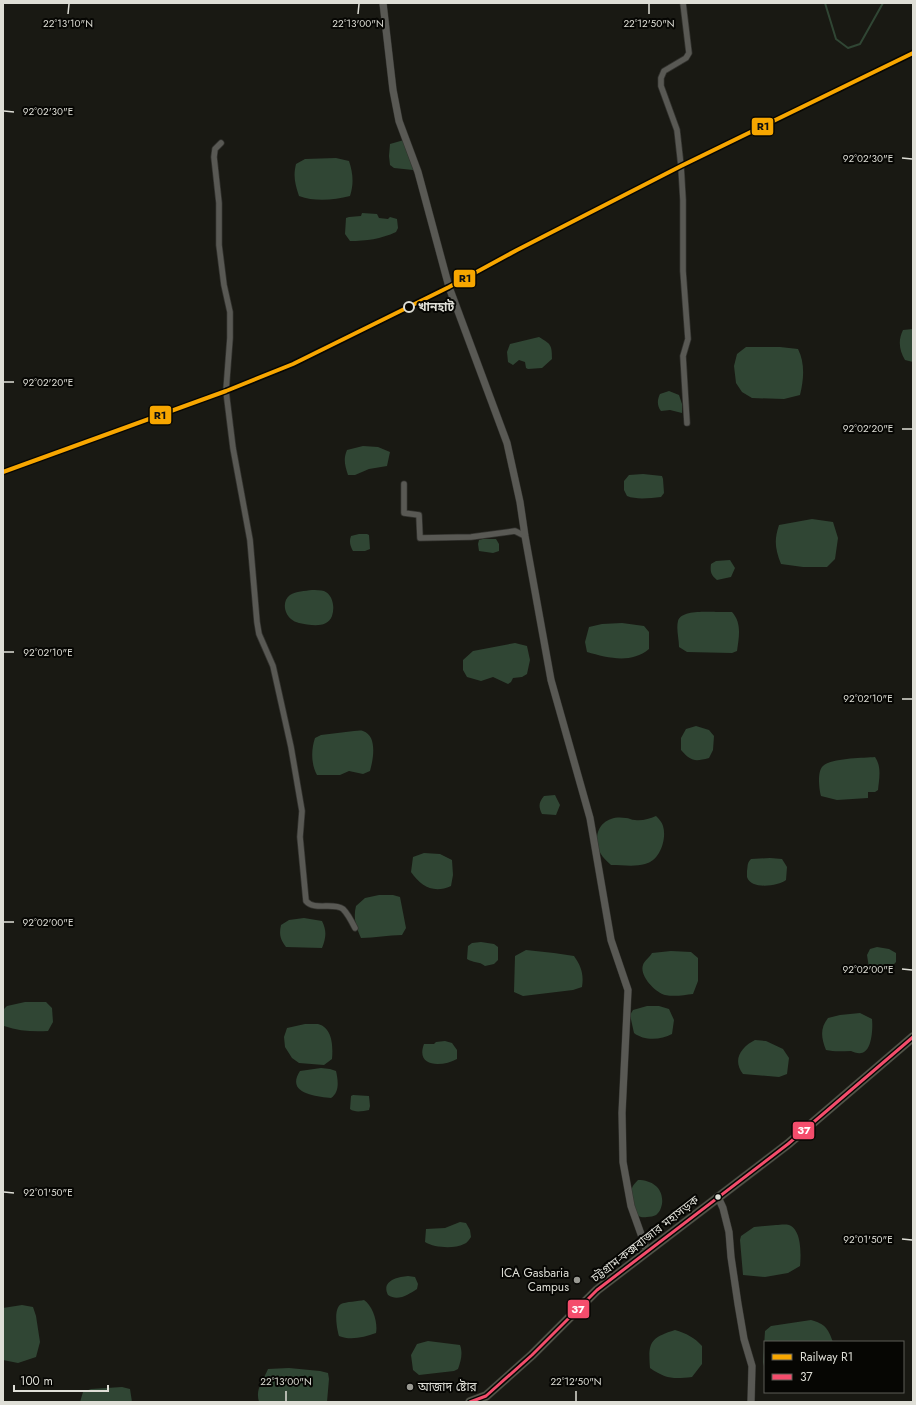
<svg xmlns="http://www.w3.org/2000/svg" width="916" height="1405" font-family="Jost,'Noto Sans Bengali',sans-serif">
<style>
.water{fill:#304634}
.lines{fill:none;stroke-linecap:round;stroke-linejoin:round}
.stream{stroke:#304634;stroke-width:2}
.minor-casing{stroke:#33332f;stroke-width:7}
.tertiary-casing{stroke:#33332f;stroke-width:8}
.trunk-casing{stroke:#33332f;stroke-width:10}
.minor{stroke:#595954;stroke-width:5.5}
.tertiary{stroke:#595954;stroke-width:7}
.trunk{stroke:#525649;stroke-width:9}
.bus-1-casing{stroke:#060603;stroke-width:6}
.bus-1{stroke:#f44d6c;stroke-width:3}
.rail-1-casing{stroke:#060603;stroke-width:7}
.rail-1{stroke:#f7a600;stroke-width:4}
.ticks{fill:none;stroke:#deded6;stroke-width:1.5}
.stop-dot{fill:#060603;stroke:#deded6;stroke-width:2}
.bus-dot{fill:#deded6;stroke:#060603;stroke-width:1.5}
.poi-dot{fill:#999992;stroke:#060603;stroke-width:1.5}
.labels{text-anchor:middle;stroke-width:4;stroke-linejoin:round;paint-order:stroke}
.stop-label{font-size:12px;font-weight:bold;fill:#deded6;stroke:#060603;text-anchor:start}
.street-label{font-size:12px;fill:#deded6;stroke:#060603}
.poi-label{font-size:12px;fill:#deded6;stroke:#060603;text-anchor:end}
.ticks-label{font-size:10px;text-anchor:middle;fill:#deded6;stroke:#060603;stroke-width:4;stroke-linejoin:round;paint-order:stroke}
.line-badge{stroke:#060603;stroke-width:1.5}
.badge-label{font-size:11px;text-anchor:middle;font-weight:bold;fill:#fff}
.pale-badge-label{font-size:11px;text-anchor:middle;font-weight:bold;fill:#111}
</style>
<rect width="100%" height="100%" fill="#191913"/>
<path class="water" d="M404,140l11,25 -2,5 -19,-2 -4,-3 -1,-9 1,-12z
M336,158l13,3c4,12 5,23 1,35 -16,4 -35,6 -51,0 -4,-12 -6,-20 -3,-32l9,-5z
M362,213l15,1 2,4 9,1 2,-2 7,2 1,9 -2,4c-15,7 -30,9 -46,9l-5,-7 1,-16 3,-1 12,-1z
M913,329v33l-8,-2c-6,-10 -7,-20 -2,-30z
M539,337c12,7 13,8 13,22l-10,9 -14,1 -2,-1 -1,-6 -6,-2 -6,5 -5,-3 -1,-10 3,-8z
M746,347h34l18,2c7,14 6,30 2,46l-16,4 -32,-1 -10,-6 -6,-9 -2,-17 3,-12z
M669,391l10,4 3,9v9l-12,-3 -9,1c-4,-5 -4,-11 -1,-17z
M363,446l15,1 12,5 -3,14 -18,3 -14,6h-7c-3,-9 -5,-16 -1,-25z
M643,474l19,2 1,3 1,14 -3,4c-11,1 -24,3 -34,-1l-3,-6v-9l5,-6z
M812,519l21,3 5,16 -3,21 -8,8h-24l-22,-3c-6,-15 -7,-24 -2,-39z
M359,534h8l2,1 1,14 -5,2h-12c-3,-5 -4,-10 -2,-15z
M483,539h13l3,5v7l-6,2 -14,-2 -1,-7 1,-4z
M730,560l5,8 -4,9 -14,3c-6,-5 -7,-8 -6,-16l5,-3z
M312,590c3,0 9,0 12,1 9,4 11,16 8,25 -5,13 -22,9 -33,7 -3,-1 -6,-2 -8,-4 -7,-6 -9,-18 -1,-24 6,-4 15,-4 22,-5z
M716,612h16c10,11 7,25 5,39l-5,2 -45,-1 -8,-5c0,-8 -3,-18 -1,-26 3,-11 29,-9 38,-9z
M622,623l22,3 5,6v17c-18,15 -41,9 -62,3l-2,-10 4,-15 13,-3z
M515,643l12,3 3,14 -3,14 -5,3 -9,1 -2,4 -3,2 -15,-7 -12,4 -14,-4 -4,-7v-10l10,-9z
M696,726l13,4 5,6 -1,14 -4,8c-15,4 -18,3 -28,-8v-12l5,-9z
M354,731c3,0 6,-1 9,0 15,5 10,29 7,40l-7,3 -14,-3 -9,4h-23c-6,-11 -6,-25 -2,-37l6,-3z
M875,757c7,10 4,22 3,33l-3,2h-7v6l-31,2 -16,-4c-2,-7 -4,-25 2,-30 8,-8 40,-8 52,-9z
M555,795l5,10 -4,10 -14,-1c-4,-8 -3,-12 2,-18z
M656,816c3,3 6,6 7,10 4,13 -3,35 -18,38 -10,3 -23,1 -34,1 -9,-8 -14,-14 -14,-26 0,-16 14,-24 29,-21 3,0 5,2 9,2 7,1 14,-1 21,-4z
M424,853l16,1 12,6 1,15 -2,11c-18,8 -30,0 -40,-14l2,-15z
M770,858l12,1 5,8 -1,13c-8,6 -35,10 -39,-3 0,0 0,-6 0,-6 1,-6 0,-8 4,-12z
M379,895h14l7,2 6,31 -4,7c-14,0 -27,3 -41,3 -5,-11 -8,-20 -5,-32l9,-8z
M304,918l18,3c5,10 4,17 0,27l-36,-1c-6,-8 -7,-13 -5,-22l8,-5z
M481,942l13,2 4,3v13l-4,4 -9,2c-6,-5 -12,-3 -18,-7l1,-13 4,-3z
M877,947l12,2 7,4v9c-8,9 -16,12 -27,6l-2,-13 3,-6z
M526,950l28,3 20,3c7,10 10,18 8,31l-9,3 -50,6 -9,-4 1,-36z
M671,951l20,1 7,6v23l-5,13c-9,1 -18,3 -28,1 -9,-2 -26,-19 -22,-30 1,-4 7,-8 9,-12z
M25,1002h21l6,6 1,14 -5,9c-15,1 -29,0 -44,-5l-1,-16 4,-4z
M647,1006h12l10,3 5,11 -2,14c-11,6 -28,7 -38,-1l-4,-18 3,-5z
M860,1013l12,6c1,9 0,33 -11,34 -3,1 -7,-1 -10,-2 -9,0 -16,1 -25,-1 -5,-12 -6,-22 2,-32l12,-3z
M305,1024c4,0 9,0 13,0 15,4 15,23 14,35l-8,6 -25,-2 -7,-5 -7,-11 -1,-10 3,-9z
M755,1040l11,1 17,8 6,9 -2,16 -8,3 -36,-3c-11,-14 -2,-27 12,-34z
M445,1041l7,2 5,7v9c-14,8 -42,9 -33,-15h10l2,-2z
M321,1068l9,1 6,2c2,9 4,21 -5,27 -14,-2 -46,-4 -31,-27z
M353,1095l16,1 1,10 -1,4c-6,1 -14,3 -19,-1l1,-13z
M638,1180c15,0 26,9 24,24 -1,4 -2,8 -6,11 -2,1 -6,2 -9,2 -5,1 -10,0 -12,-6 -2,-4 -2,-10 -3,-15 -1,-8 0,-10 6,-16z
M460,1222l6,1 4,7 1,7c-2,3 -4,6 -7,7 -10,5 -29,4 -39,-2l1,-13 19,-1z
M776,1225c3,0 9,-1 13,0 13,5 12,30 11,41l-12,7 -23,4 -22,-2 -3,-35 1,-4 13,-9z
M408,1276l7,1 3,7 -1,5c-8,5 -19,13 -29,6 -7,-14 9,-18 20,-19z
M364,1300c9,6 14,23 12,33 -12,4 -25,8 -37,3 -2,-7 -6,-27 2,-32 4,-2 18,-3 23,-4z
M22,1305l11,2 3,9 4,26 -4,15 -18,6 -15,-3v-52z
M811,1320c14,4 17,8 22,22h-68v28l-2,-8 2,-31 6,-5z
M675,1330c11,3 20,8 27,16v18l-10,13c-19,2 -26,2 -42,-9 -2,-26 0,-30 25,-38z
M428,1341l32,4c3,8 1,16 -2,24l-4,2 -35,4 -6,-5 -2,-15 6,-11z
M289,1368l31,3 8,2 1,6 -2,23h-68c-4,-13 4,-21 9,-33z
M122,1387l8,2 2,13h-52l3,-10 8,-3z"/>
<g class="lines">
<path class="stream" d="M825,3l11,36 12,9 12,-4 23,-41"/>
<defs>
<path id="minor" d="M683,3l6,50 -3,5 -22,13 -3,7v8l16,44 4,36 2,34v71l5,68 -5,17 4,67
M221,143l-6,6 -1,8 5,46v42l5,40 6,27v26l-4,53 7,57 17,92 7,82 2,12 14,32 18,81 11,64 -2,26 6,64c8,10 27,1 37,8 5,5 9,13 12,19
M404,484v29l15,2 1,23 51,-1 44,-6 10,5"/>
<path id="tertiary" d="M383,3l10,87 6,31 19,51 31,115 58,156 13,59 5,34 26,144 39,138 21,122 17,50 -6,123 1,49 8,44 16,45
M718,1197l5,11 6,24 2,25 7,47 6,35 8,27 -1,36"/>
<path id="trunk" d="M470,1402l16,-6 46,-41 65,-65 191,-146 125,-107"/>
</defs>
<use href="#minor" class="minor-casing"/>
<use href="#tertiary" class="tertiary-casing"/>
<use href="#trunk" class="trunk-casing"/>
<use href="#minor" class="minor"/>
<use href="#tertiary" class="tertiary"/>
<use href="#trunk" class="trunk"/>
<defs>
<path id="bus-1" d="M470,1402l16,-6 46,-41 65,-65 191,-146 125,-107"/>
</defs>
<use href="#bus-1" class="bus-1-casing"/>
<use href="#bus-1" class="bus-1"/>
<defs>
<path id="rail-1" d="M3,472l223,-81 67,-27 156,-77 68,-37 164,-84 232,-113"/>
</defs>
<use href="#rail-1" class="rail-1-casing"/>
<use href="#rail-1" class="rail-1"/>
</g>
<path class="ticks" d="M68,14l1,-10M358,14l1,-10M649,14v-10M4,111l10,1M902,158l10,1M4,382h10M902,429h10M4,652h10M902,699h10M4,922h10M902,969l10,1M4,1192l10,1M902,1239l10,1M286,1401v-10M576,1401v-10"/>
<circle class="stop-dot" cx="409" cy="307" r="5"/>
<circle class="bus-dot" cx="718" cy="1197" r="3.5"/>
<g class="poi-dot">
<circle cx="577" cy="1280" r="4"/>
<circle cx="410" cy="1387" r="4"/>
</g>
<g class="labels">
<g class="stop-label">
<text x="418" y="311">খানহাট</text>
</g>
<g class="street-label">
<text transform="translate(645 1239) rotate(-38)" y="4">চট্টগ্রাম-কক্সবাজার মহাসড়ক</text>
</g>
<g class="poi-label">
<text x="569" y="1277">ICA Gasbaria<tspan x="569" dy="14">Campus</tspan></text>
<text x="418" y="1391" text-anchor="start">আজাদ ষ্টোর</text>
</g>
</g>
<g class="ticks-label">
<text x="68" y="27">22°13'10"N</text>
<text x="358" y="27">22°13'00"N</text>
<text x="649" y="27">22°12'50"N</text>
<text x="48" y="115">92°02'30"E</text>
<text x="868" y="162">92°02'30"E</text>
<text x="48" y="386">92°02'20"E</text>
<text x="868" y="432">92°02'20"E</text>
<text x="48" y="656">92°02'10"E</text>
<text x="868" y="702">92°02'10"E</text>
<text x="48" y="926">92°02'00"E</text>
<text x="868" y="973">92°02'00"E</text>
<text x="48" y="1196">92°01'50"E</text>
<text x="868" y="1243">92°01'50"E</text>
<text x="286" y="1385">22°13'00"N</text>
<text x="576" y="1385">22°12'50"N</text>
</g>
<g class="line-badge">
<rect x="751" y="117" width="23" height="19" rx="4" fill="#f7a600"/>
<rect x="453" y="269" width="23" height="19" rx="4" fill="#f7a600"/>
<rect x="149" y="405" width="23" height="20" rx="4" fill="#f7a600"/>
<rect x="792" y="1121" width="23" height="19" rx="4" fill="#f44d6c"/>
<rect x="567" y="1299" width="23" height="20" rx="4" fill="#f44d6c"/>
</g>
<g class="badge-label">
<text x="804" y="1134">37</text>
<text x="578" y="1313">37</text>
</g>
<g class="pale-badge-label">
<text x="763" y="130">R1</text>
<text x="465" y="282">R1</text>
<text x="160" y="419">R1</text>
</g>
<rect width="916" height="1405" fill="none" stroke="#deded6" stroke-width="8"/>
<rect x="764" y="1341" width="140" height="52" fill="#060603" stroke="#5c5c57"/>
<rect x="772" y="1354" width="20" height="6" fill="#f7a600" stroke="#5c5c57"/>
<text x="800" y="1361" font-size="12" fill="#deded6">Railway R1</text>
<rect x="772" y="1374" width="20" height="6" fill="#f44d6c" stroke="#5c5c57"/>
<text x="800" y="1381" font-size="12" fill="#deded6">37</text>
<path d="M14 1385v6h94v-6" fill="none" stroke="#deded6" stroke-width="2"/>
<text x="20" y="1385" font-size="12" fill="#deded6" stroke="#060603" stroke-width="3" paint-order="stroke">100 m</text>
</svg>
